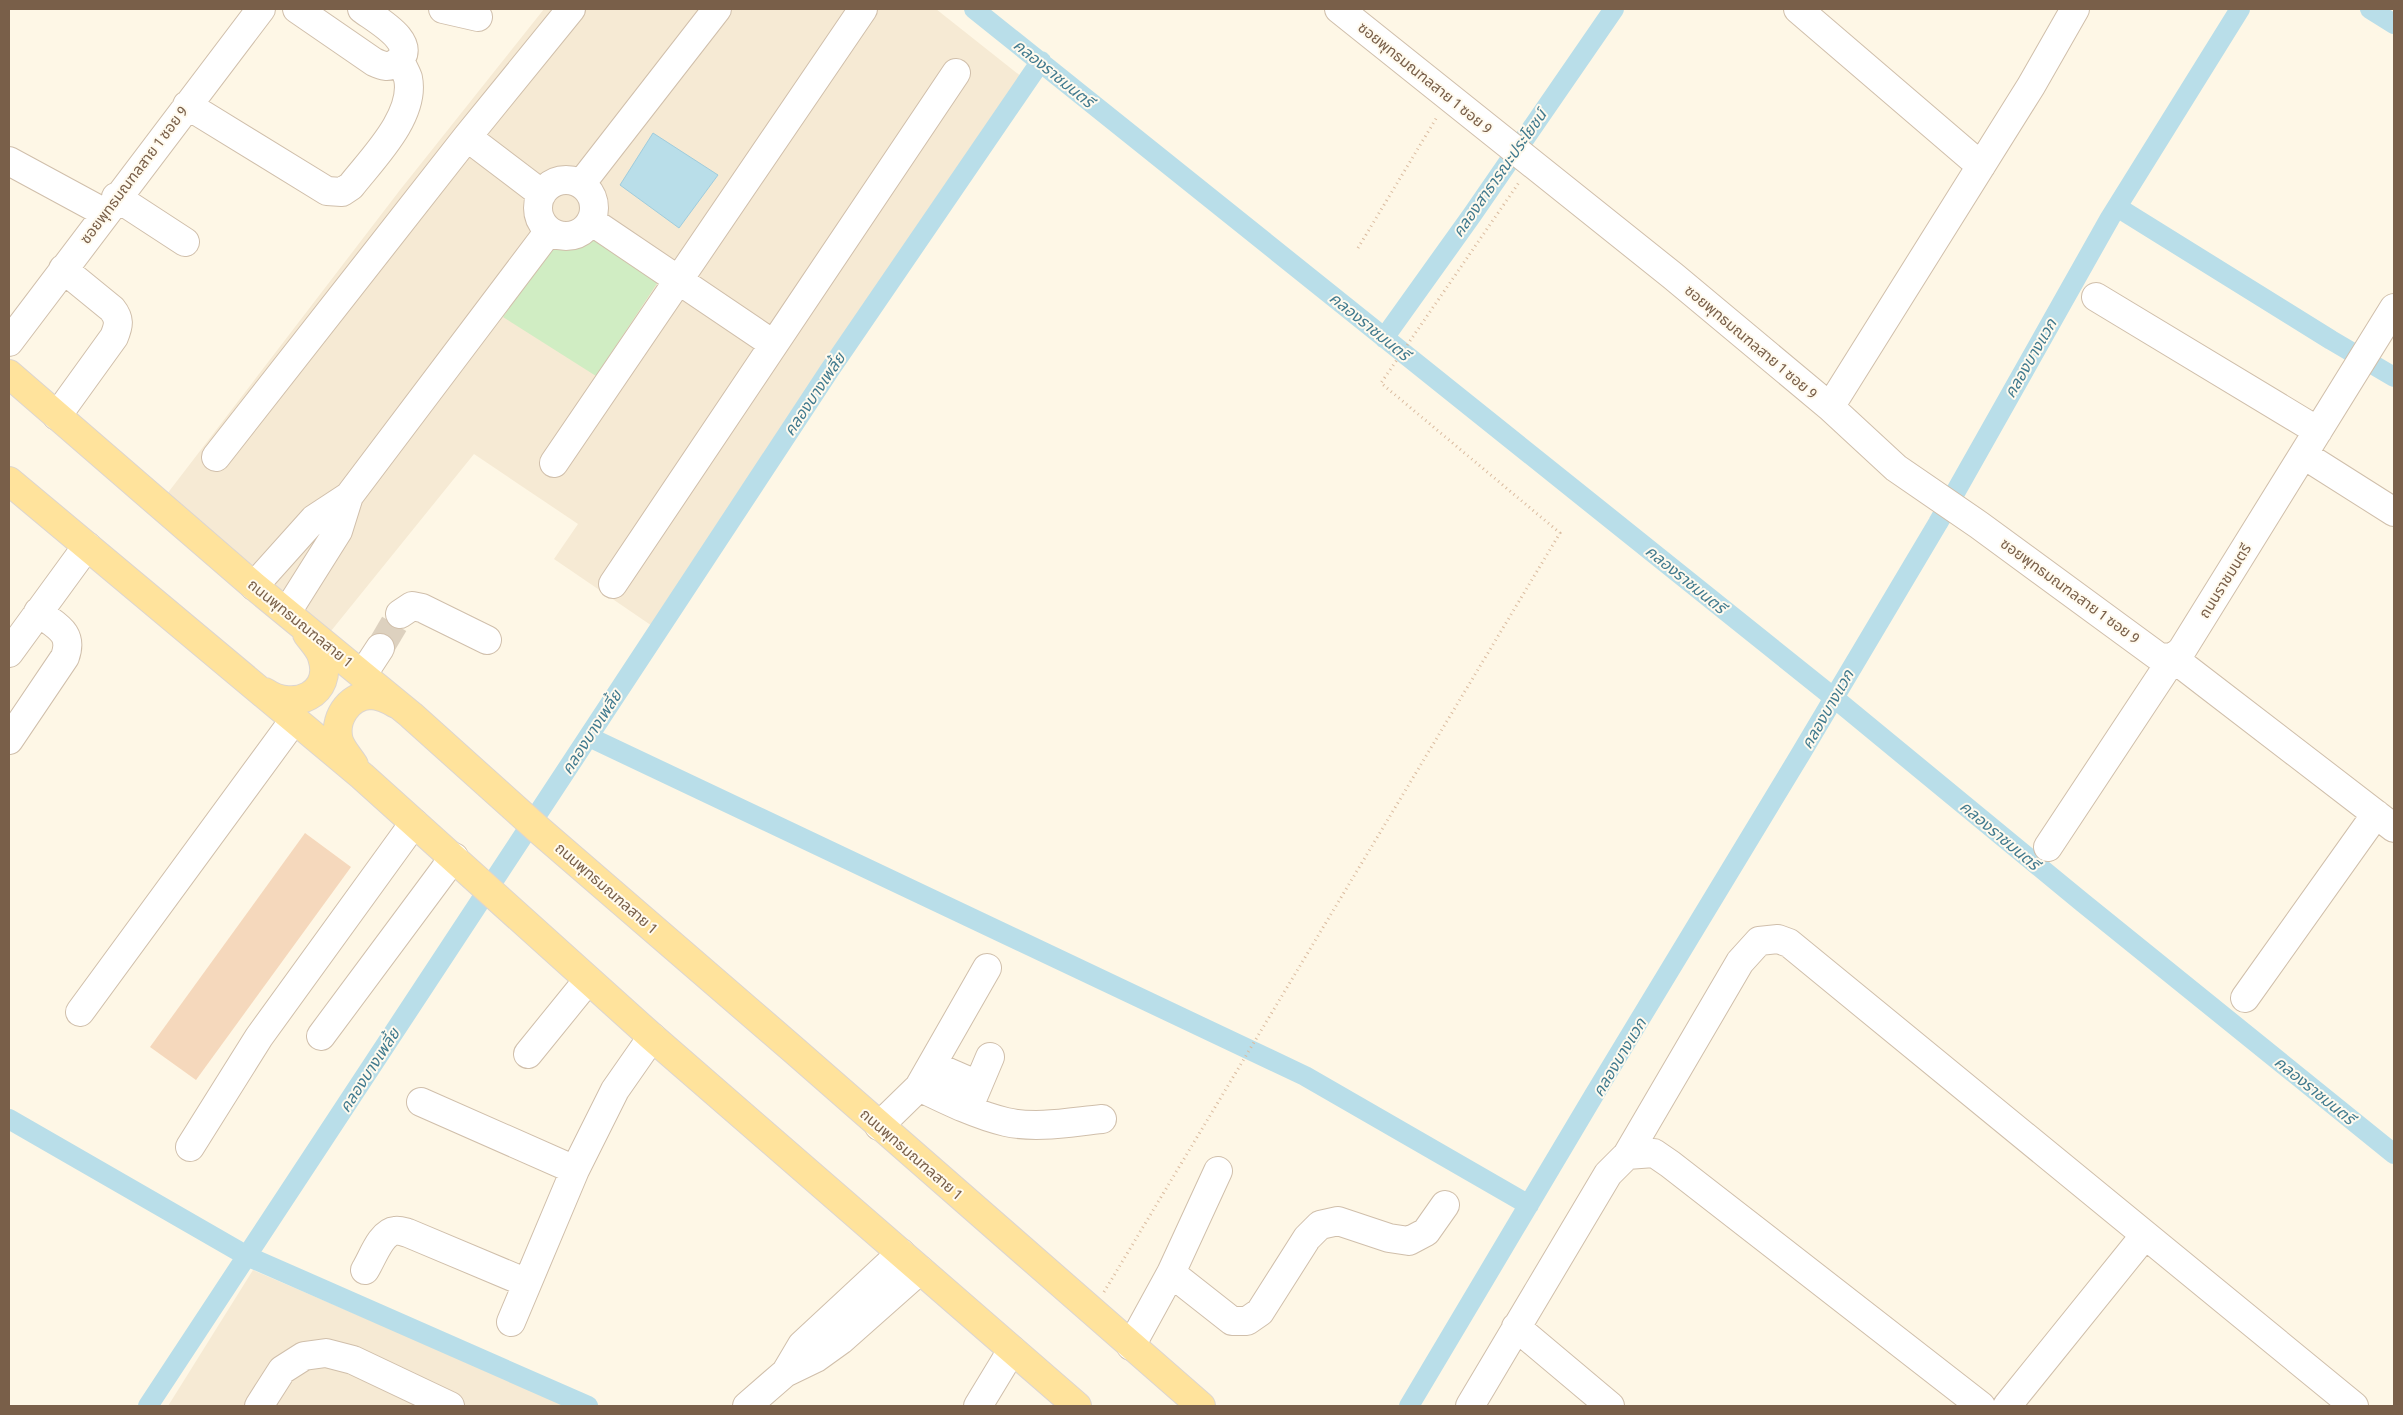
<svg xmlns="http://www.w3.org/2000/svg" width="2403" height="1415" font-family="'Fira Sans Condensed','Noto Sans Thai',sans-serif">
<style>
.residential{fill:#f6ead4}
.green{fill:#d0edc3}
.water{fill:#b9dee9;stroke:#9fccdc}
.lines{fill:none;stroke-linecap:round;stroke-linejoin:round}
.canal{stroke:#b9dee9;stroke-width:20}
.building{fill:#f5d8bc}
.minor-tunnel{stroke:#ddd1bf;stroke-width:28;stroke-dasharray:28 14;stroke-linecap:butt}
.minor-casing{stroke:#d0bfab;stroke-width:30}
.major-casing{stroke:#dcd5d0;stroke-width:30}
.path{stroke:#dabb9f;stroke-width:3;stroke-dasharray:1 4;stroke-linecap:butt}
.minor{stroke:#fff;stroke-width:28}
.major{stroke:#ffe39c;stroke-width:28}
.labels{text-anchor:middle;stroke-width:4;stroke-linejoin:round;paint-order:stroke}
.street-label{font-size:15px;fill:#795f49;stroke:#fffaee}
.water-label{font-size:16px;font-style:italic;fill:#417a8e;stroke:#fffaee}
</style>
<rect width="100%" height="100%" fill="#fef7e6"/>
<path class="residential" d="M544,9h392l91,72 -369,549 -104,-71 24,-35 -104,-70 -143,177 -164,-137 233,-304z
M253,1270l316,136h-401z"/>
<path class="green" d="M591,235l67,47 -62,94 -93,-59 45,-66z"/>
<path class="water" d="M653,133l65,42 -39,53 -59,-43z"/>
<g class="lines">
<path class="canal" d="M974,9l859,688 249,205 312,252
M2370,9l24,15
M2117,207l214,133 63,37
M1384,338l88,-123 142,-206
M589,737l716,339 224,129
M9,1119l238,137 341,150
M148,1406l681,-1035 212,-310
M1409,1406l185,-311 206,-340 138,-232 172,-305 130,-209"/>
</g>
<path class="building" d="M305,833l46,34 -155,213 -46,-33z"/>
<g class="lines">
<path class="minor-tunnel" d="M380,648l20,-34"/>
<defs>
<path id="minor" d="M297,9l77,53c9,4 14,6 22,1 26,-19 -21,-44 -34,-54
M443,9l35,8
M1339,9l334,267 157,131 66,61 83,57 180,132 14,1
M1798,9l183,157
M187,105l140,86 15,1 9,-6c21,-27 65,-70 57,-108 -2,-6 -6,-12 -8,-18
M467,137l75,57
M9,161l96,52
M538 208a28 28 0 1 1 56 0a28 28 0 1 1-56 0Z
M581,184l136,-175
M116,197l69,45
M591,221l182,123
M2096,297l222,134
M9,342l252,-333
M1830,407l201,-321 44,-77
M57,416l57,-79c5,-12 6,-18 -2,-28l-49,-40
M2304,455l90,57
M216,457l251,-320 104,-128
M554,463l309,-454
M613,584l343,-511
M254,586l60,-67 35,-23
M287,612l51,-81 11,-35 200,-265
M400,614l12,-8 10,2 65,32
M9,653l78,-107
M2173,658l221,170
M363,674l17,-26
M9,740l56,-83c9,-25 -9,-31 -27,-45
M2048,847l125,-189 9,-8 212,-342
M2245,998l131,-184
M80,1012l214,-292
M321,1036l133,-179
M528,1054l60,-74
M932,1065l46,20
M919,1087l68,-119
M421,1102l154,68
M968,1109l22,-52
M879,1126l40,-39c27,13 57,28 87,35 31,7 65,0 96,-3
M190,1147l69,-110 155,-214
M1627,1155l27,-2 16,11 311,242
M365,1270c7,-11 16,-38 30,-39 4,-1 9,1 13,2l119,50
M1171,1273l61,48h15l13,-9 47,-74 13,-13 18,-4 51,17 20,3 17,-9 19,-27
M511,1322l64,-152 40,-80 37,-53
M1516,1327l94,79
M1131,1346l40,-73 47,-102
M786,1372l16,-27 99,-92
M259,1406l23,-36 22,-14 22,-3 27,7 97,46
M747,1406l38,-33 31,-15 25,-18 79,-70
M978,1406l34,-56
M1470,1406l138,-232 19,-19 113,-193 19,-21 19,-2 11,4 565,463
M2007,1406l138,-171"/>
<path id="major" d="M9,374l245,212 157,129 128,115 256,221 406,355
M9,481l353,295 290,261 425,369
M265,692c29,20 69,2 57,-35 -2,-8 -10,-16 -15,-23
M354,765c-5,-8 -12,-15 -15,-24 -6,-21 9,-45 31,-46 10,0 18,4 26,9"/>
</defs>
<use href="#minor" class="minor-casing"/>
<use href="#major" class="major-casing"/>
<path class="path" d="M1358,248l79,-131
M1104,1292l456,-759 -179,-150 139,-202"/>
<use href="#minor" class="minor"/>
<use href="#major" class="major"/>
</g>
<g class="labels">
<g class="street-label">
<text transform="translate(1425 78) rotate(39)" y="5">ซอยพุทธมณฑลสาย 1 ซอย 9</text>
<text transform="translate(134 175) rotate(-53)" y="5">ซอยพุทธมณฑลสาย 1 ซอย 9</text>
<text transform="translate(1751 342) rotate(40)" y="5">ซอยพุทธมณฑลสาย 1 ซอย 9</text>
<text transform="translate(2225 581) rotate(-58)" y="5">ถนนราชมนตรี</text>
<text transform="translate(2070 591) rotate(36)" y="5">ซอยพุทธมณฑลสาย 1 ซอย 9</text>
<text transform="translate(300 623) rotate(39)" y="5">ถนนพุทธมณฑลสาย 1</text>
<text transform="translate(606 888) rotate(41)" y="5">ถนนพุทธมณฑลสาย 1</text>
<text transform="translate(911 1154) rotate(41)" y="5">ถนนพุทธมณฑลสาย 1</text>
</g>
<g class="water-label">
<text transform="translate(1054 73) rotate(39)" y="6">คลองราชมนตรี</text>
<text transform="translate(1499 173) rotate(-55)" y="6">คลองสาธารณะประโยชน์</text>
<text transform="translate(1370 326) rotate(39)" y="6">คลองราชมนตรี</text>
<text transform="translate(2030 358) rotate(-60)" y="6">คลองบางแวก</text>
<text transform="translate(814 394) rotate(-56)" y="6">คลองบางเพลี้ย</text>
<text transform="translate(1686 579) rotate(39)" y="6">คลองราชมนตรี</text>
<text transform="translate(1827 709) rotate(-60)" y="6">คลองบางแวก</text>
<text transform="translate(591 732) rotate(-57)" y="6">คลองบางเพลี้ย</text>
<text transform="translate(2000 835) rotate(40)" y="6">คลองราชมนตรี</text>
<text transform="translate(1619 1057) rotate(-59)" y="6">คลองบางแวก</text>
<text transform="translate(369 1070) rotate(-57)" y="6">คลองบางเพลี้ย</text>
<text transform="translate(2315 1090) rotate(39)" y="6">คลองราชมนตรี</text>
</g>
</g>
<rect width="2403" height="1415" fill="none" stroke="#795f49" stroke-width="20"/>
</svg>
